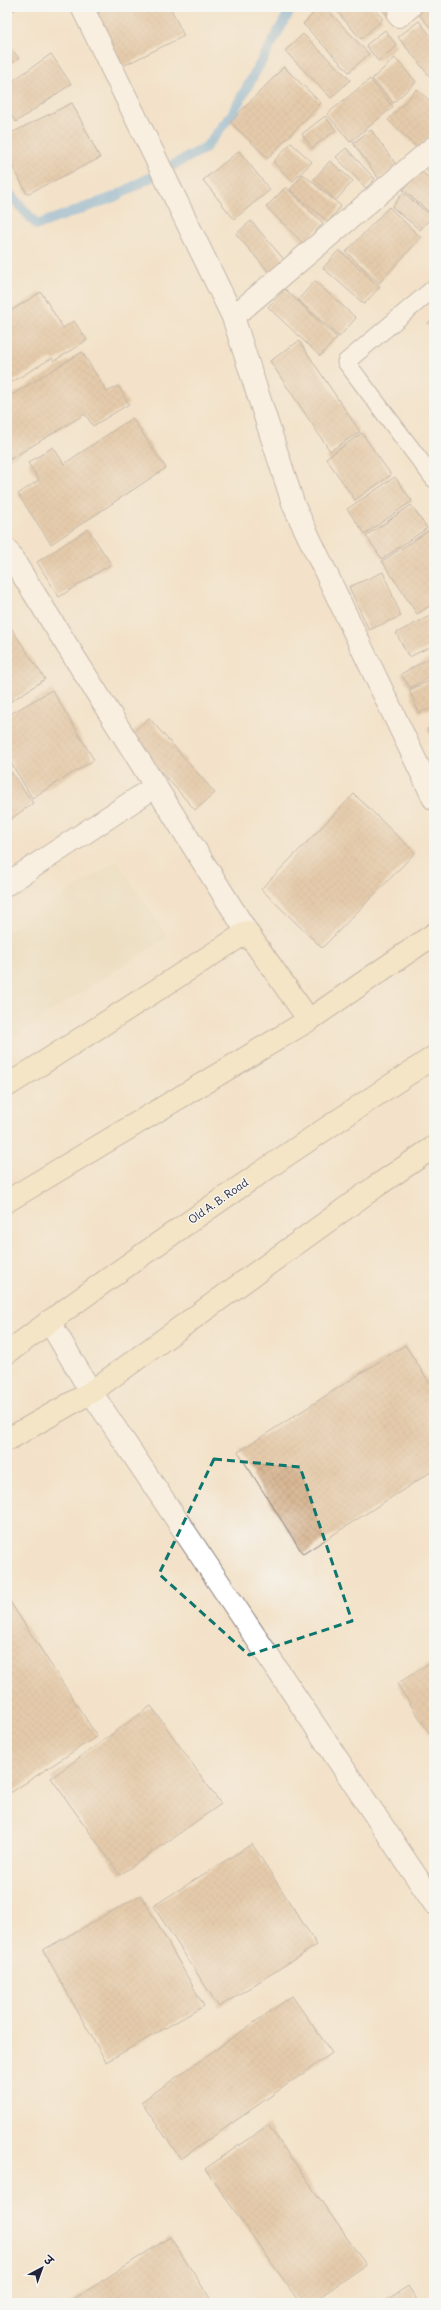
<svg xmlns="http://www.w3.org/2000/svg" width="441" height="2310" font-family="Delius,'Playpen Sans Deva',sans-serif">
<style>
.built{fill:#e6daba}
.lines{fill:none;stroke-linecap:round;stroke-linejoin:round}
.stream{stroke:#6babde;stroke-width:10}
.building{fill:url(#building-cross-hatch)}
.lane-casing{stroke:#8a8282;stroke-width:19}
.street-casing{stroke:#8a8282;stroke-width:24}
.secondary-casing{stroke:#8a8282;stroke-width:24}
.lane{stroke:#fff;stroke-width:17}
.street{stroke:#fff;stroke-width:22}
.secondary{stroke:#f7e8c3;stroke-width:22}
.marked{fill:none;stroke:#0f766e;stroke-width:3;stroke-dasharray:8 5;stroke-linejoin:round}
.labels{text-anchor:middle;stroke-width:3;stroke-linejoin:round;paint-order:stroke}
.street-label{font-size:11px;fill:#22223b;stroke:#f6f6f2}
</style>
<defs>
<pattern id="building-cross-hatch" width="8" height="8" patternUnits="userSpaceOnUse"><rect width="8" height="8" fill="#d4ae86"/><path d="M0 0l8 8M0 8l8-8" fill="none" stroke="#b69575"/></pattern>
</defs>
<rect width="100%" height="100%" fill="#f6f6f2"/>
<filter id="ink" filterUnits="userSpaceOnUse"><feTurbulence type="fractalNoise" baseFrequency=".025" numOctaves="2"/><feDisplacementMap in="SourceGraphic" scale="8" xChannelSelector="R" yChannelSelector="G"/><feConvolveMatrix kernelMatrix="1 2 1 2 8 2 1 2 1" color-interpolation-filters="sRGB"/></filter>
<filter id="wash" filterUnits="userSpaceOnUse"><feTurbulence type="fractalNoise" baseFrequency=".012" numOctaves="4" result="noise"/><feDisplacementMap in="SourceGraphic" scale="16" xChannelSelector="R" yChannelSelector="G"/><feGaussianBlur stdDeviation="0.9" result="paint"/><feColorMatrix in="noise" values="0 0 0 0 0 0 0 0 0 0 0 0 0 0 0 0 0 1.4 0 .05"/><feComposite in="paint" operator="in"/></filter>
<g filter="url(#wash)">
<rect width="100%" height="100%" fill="#f3e2c9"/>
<path class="built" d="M117,861l50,76 -160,103v-108z"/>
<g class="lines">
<path class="stream" d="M7,191l30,34 77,-28 91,-49 27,-34 60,-107"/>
</g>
<g id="blocks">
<path class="building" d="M7,7h11l-8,6z
M110,7h60l14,29 -63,31 -26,-53z
M320,7h5l44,47 -20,18 -46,-48z
M333,7h39l11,12 -22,20z
M380,7h18l-10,9z
M420,7h14v25l-18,-21z
M419,21l15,19v36l-3,2 -33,-41z
M385,30l12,16 -19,15 -12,-16z
M303,34l47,46 -19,18 -46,-47z
M7,44l12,14 -12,9z
M51,54l20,30 -55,38 -9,-13v-24z
M395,58l21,24 -23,21 -21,-24z
M284,67l37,36 -53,55 -38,-36z
M370,79l23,28 -43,35 -23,-28z
M417,89l17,16v27l-16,17 -30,-29z
M72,103l28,55 -73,36 -20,-39v-20z
M325,116l11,14 -24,18 -10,-14z
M371,130l26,36 -18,13 -26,-36z
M291,143l21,19 -19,19 -20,-19z
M346,148l29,31 -9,9 -30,-31z
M239,151l31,39 -36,29 -31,-39z
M330,161l23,20 -17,19 -22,-21z
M434,163v15l-7,-7z
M420,170l14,12 -1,33 -30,-25z
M303,174l38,32 -13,16 -38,-32z
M286,187l37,36 -19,21 -38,-37z
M403,193l29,23 -12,14 -28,-23z
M389,207l32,31 -42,45 -33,-31z
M251,221l36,42 -15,13 -36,-42z
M339,250l41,37 -16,17 -41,-36z
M315,281l41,37 -17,19 -41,-37z
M285,289l52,49 -17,18 -52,-49z
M41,292l22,36 11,-7 13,19 -33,21 -2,-3 -45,27v-72z
M434,318v12l-6,-7z
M299,341l61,91 -30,19 -60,-90z
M82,352l25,40 11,-6 11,18 -36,22 -8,-12 -78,47v-63z
M132,418l34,50 -115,76 -33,-50 21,-14 -11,-17 25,-16 11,17z
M362,433l29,42 -36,25 -29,-42z
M395,477l17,24 -47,33 -18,-25z
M411,505l16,23 -45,31 -16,-23z
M88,529l23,35 -52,33 -22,-35z
M428,531l6,10v62l-17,11 -35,-53z
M383,572l18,44 -32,14 -20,-43z
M434,614v31l-25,12 -13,-24z
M7,622l38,57 -38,25z
M434,656v19l-24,13 -9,-14z
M434,679v28l-15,6 -10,-23z
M52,690l42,70 -62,38 -25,-42v-40z
M149,718l66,75 -20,17 -66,-75z
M434,725v16l-7,-12z
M7,767l26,36 -26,19z
M354,794l61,59 -93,95 -61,-59z
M405,1345l29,45v80l-131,84 -65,-102z
M7,1597l90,139 -90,59z
M434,1660v80l-37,-56z
M151,1706l70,98 -101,71 -69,-97z
M252,1844l65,101 -98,62 -66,-101z
M141,1895l63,111 -98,56 -63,-112z
M292,1996l40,57 -151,106 -40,-57z
M268,2125l98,140 -55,38h-11l-95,-134z
M170,2237l43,66h-145z
M408,2286l11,17h-37z"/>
</g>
</g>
<g filter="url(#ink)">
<use href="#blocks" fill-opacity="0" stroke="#8a8282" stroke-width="1"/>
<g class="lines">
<defs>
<path id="lane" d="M434,288l-88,74 88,117"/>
<path id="street" d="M82,7l151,310 61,189 140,293
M399,16l11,-9
M233,317l201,-170
M7,550l240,382
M7,884l149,-98
M49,1321l42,71 343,511"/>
<path id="secondary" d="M7,1086l240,-154 62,88
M7,1201l302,-181 125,-86
M7,1353c139,-104 282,-201 427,-296
M7,1440l84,-48 284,-205 59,-40"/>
</defs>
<use href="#lane" class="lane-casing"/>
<use href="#street" class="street-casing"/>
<use href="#secondary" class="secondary-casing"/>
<use href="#lane" class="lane"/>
<use href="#street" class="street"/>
<use href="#secondary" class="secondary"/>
</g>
</g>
<path d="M0 0H441V2310H0ZM214,1459l86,8 52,154 -103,34 -90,-81z" fill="#f3e2c9" fill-opacity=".55" fill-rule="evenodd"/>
<path class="marked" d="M214,1459l86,8 52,154 -103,34 -90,-81z"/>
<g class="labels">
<g class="street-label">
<text transform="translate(218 1201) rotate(-35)" y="4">Old A. B. Road</text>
</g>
</g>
<rect width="441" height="2310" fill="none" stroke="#f6f6f2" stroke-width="24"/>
<g transform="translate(42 2268) rotate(41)" stroke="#f6f6f2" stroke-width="3" paint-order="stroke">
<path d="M0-3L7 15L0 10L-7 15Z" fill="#22223b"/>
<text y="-6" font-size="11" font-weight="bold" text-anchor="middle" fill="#22223b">उ</text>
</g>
</svg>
